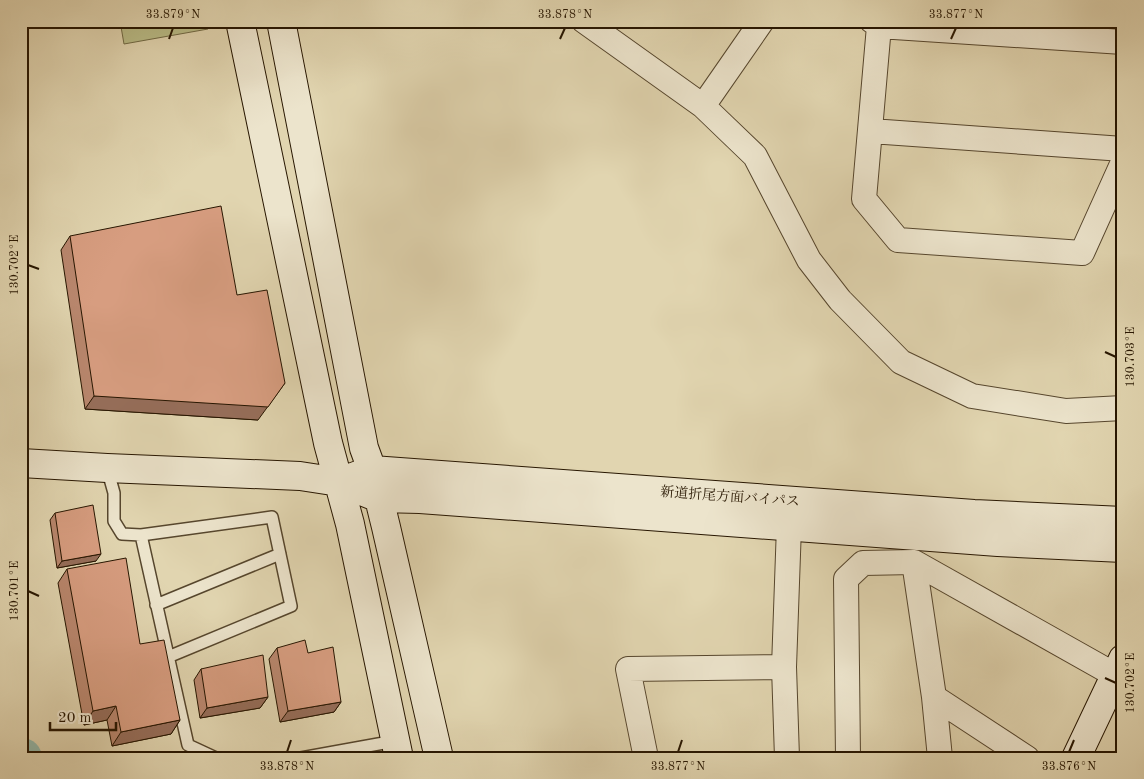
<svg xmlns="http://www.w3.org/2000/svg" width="1144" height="779" font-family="'Old Standard TT','Noto Serif JP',serif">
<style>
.green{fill:#b9bc87;stroke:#706944}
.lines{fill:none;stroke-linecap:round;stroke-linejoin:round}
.river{stroke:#94b9ab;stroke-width:40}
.lane-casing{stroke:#56462d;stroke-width:14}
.street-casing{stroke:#56462d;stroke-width:26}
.secondary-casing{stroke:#271601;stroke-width:30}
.lane{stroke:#ece4cc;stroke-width:11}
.street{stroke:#ece4cc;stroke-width:24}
.secondary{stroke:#ece4cc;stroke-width:28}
.wall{fill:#b9876e;stroke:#271601}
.shaded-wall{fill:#966e5a;stroke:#271601}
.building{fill:#d79d80;stroke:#271601}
.ticks{fill:none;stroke:#271601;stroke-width:2}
.labels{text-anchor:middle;stroke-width:5;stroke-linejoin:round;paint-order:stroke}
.street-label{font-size:14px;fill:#271601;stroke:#ece4cc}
.neatline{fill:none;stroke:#271601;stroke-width:2}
.ticks-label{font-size:12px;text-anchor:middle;fill:#271601}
</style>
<rect width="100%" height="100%" fill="#e1d5b0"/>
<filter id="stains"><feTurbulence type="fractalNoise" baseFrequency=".004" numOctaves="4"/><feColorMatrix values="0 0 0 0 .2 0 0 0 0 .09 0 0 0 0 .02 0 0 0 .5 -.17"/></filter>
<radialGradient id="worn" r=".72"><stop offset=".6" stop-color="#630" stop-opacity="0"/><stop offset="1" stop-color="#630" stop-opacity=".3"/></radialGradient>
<path class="green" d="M120,21h86l2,8 -84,15z"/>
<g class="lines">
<path class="river" d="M21,758h1"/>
<defs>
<path id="lane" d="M107,468l7,25v28l8,13 19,1 47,210 28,13
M141,535l131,-18 19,89 -123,51
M156,605l124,-51
M301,758l94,-17"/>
<path id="street" d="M584,21l119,85 52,50 54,104 31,40 61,62 71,34 94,15 57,-3
M872,21l7,5 244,16
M879,26l-15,173 34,41 184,13 41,-91
M703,106l59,-85
M871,131l252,18
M934,697l93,61
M646,758l-18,-89 156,-2
M787,758l-3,-91 5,-141
M848,758l-2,-179 17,-16 51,-1
M940,758l-6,-61 -20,-135 201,113"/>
<path id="secondary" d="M240,21l88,422 22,81 49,234
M281,21l83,427 8,22 14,57 53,231
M21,463l86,5 193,8 39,6 40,16 41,1 578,43 125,6
M339,482l33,-12 602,44 149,7
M1076,758l47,-99"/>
</defs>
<use href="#lane" class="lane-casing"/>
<use href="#street" class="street-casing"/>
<use href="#secondary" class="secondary-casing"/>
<use href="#lane" class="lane"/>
<use href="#street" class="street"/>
<use href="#secondary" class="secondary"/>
</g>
<path class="wall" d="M70,236l188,184 -173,-11 -24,-159z
M55,513l41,48 -39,7 -7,-48z
M67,569l113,151 -9,14 -59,12 -5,-26 -23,5 -26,-142z
M277,648l31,5 33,49 -7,10 -54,10 -11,-63z
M201,669l67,28 -8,11 -60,10 -6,-38z"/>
<path class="shaded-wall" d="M285,383l-27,37 -173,-11 9,-13z
M101,554l-5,7 -39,7 5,-7z
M268,697l-8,11 -60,10 7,-10z
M341,702l-7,10 -54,10 8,-11z
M116,706l-9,14 -23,5 9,-14z
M180,720l-9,14 -59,12 9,-14z"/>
<path class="building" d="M221,206l16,89 30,-5 18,93 -17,24 -174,-11 -24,-160z
M93,505l8,49 -39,7 -7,-48z
M126,558l14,86 24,-4 16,80 -59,12 -5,-26 -23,5 -26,-142z
M305,640l3,13 25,-6 8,55 -53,9 -11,-63z
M263,655l5,42 -61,11 -6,-39z
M343,752l1,6h-32z"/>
<path class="ticks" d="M169,39l4,-11M560,39l5,-11M951,39l5,-11M28,265l11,4M1105,352l11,5M28,591l11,5M1105,678l11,5M287,752l4,-12M678,752l4,-12M1069,752l5,-12"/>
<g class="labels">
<g class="street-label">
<text transform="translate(730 496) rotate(4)" y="5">新道折尾方面バイパス</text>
</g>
</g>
<rect width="1144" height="779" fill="none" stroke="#e1d5b0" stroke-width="55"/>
<path d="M50 722v8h66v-8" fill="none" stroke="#271601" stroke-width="2.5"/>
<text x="58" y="722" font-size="15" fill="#271601" stroke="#ece4cc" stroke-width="4" paint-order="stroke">20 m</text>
<rect x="28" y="28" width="1088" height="724" class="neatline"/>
<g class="ticks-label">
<text x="173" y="18">33.879°N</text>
<text x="565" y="18">33.878°N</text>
<text x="956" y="18">33.877°N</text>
<text transform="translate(14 265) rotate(-90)" y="4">130.702°E</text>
<text transform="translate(1130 357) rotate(-90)" y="4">130.703°E</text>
<text transform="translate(14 591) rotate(-90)" y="4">130.701°E</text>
<text transform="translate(1130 683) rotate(-90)" y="4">130.702°E</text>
<text x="287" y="770">33.878°N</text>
<text x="678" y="770">33.877°N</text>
<text x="1069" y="770">33.876°N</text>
</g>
<rect width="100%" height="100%" filter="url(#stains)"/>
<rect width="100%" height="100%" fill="url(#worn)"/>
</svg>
